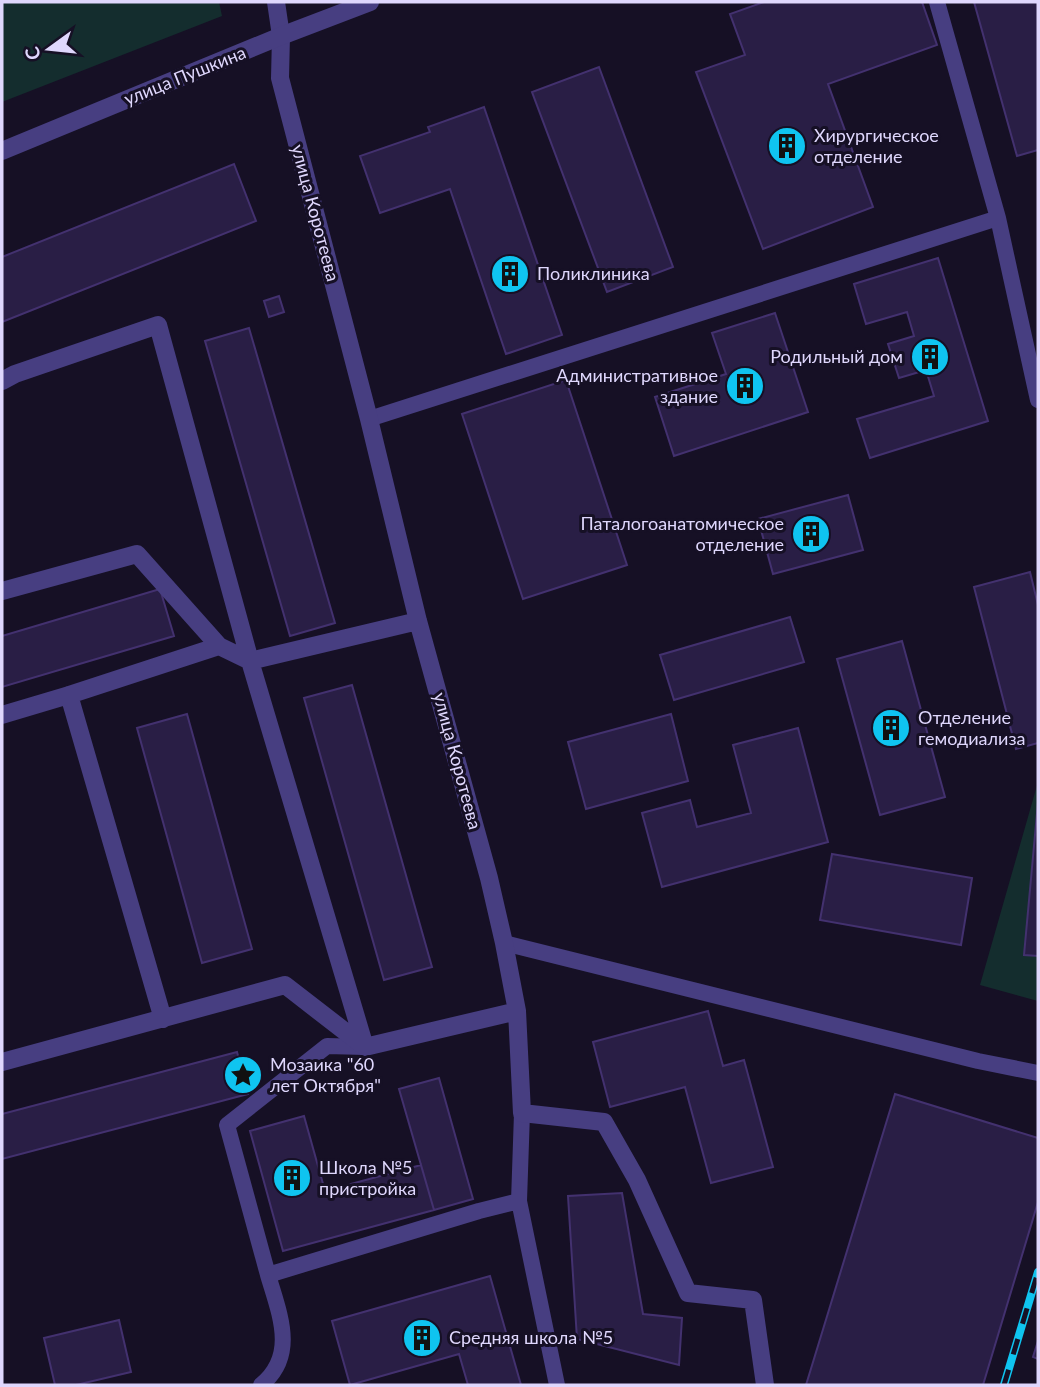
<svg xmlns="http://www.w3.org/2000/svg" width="1040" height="1387" font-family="Lato,sans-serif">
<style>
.green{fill:#142d2e}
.building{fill:#291e45;stroke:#43316f;stroke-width:2}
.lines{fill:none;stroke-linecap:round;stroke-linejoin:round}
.service{stroke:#473e81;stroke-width:16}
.minor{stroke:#473e81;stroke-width:18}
.tertiary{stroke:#473e81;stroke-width:18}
.rail-casing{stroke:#0fc4f0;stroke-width:8}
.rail{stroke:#161025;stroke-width:5;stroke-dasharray:16;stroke-linecap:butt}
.labels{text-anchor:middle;stroke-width:6;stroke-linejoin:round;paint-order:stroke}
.street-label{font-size:18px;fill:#dfd7fd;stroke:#161025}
.poi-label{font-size:18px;fill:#dfd7fd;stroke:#161025;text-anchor:start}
</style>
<rect width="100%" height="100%" fill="#161025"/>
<path class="green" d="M2,2h217l3,14 -220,86z
M1038,782v219l-58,-16z"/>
<path class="building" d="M764,2h158l15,43 -109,39 45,123 -110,42 -67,-177 49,-17 -15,-41z
M974,2h64v148l-21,6z
M599,67l74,200 -66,25 -75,-200z
M484,107l78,228 -56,19 -56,-165 -70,24 -20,-57 70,-24 -2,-5z
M234,164l22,57 -254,101v-65z
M938,258l50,163 -118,37 -13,-39 77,-23 -8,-26 -27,8 -11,-34 26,-8 -7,-24 -41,12 -12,-40z
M279,296l5,16 -15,5 -5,-16z
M775,313l33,99 -134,44 -19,-59 71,-23 -14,-41z
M249,328l86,295 -45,13 -85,-295z
M566,380l61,185 -104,34 -61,-185z
M848,495l15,55 -90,24 -15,-55z
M1030,572l8,33v138l-22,6 -42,-162z
M160,589l14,47 -172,51v-51z
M790,617l14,45 -130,38 -14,-45z
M902,641l43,156 -65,18 -43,-156z
M352,685l80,282 -48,13 -80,-282z
M187,714l65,235 -50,14 -65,-235z
M671,714l17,67 -102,28 -18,-67z
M798,728l30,114 -166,45 -20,-74 48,-13 7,27 54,-14 -18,-68z
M1038,802v154l-14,-1z
M832,854l140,24 -11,67 -141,-25z
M708,1011l15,55 21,-6 29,107 -62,16 -26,-96 -75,20 -17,-65z
M237,1052l11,42 -246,65v-45z
M439,1078l34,121 -39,11 -35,-121z
M895,1094l143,44v64l-55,183h-177z
M304,1116l21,75 96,-26 13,45 -151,41 -33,-120z
M622,1193l21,121 39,4 -3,47 -102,-26 -9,-143z
M490,1276l31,109h-53l-9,-31 -109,31 -18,-64z
M119,1320l12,52 -55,13h-21l-11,-47z
M1038,1341v18l-5,-2z"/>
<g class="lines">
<path class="service" d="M937,2l61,216 40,182
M369,419l629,-201
M504,943l474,118 60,12
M522,1113l-3,88 38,184
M268,1275l-41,-150 100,-79 38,1
M261,1385c37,-30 18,-72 7,-110l211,-64 40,-10"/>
<path class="minor" d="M276,2l5,34 -1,42 89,341 49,202 71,257 15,65 13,68 5,102 82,9 33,58 51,113 65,7 12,85
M2,381l13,-7 143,-49 92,336
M2,591l135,-37 82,92
M69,695l94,324
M2,715l67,-20 150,-49 31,15
M365,1047l-115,-386 168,-40
M2,1062l283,-77 80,62 152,-36"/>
<path class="tertiary" d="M2,151l279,-115 89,-34"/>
<defs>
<path id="rail" d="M1004,1385l34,-113"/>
</defs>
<use href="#rail" class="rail-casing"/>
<use href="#rail" class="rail"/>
</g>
<defs>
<symbol id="building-disc" viewBox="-11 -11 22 22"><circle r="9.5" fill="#0fc4f0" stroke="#161025"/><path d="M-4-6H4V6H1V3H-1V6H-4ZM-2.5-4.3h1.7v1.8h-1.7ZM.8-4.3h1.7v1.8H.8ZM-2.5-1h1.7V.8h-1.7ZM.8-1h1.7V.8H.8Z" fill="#111"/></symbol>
<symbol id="sight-disc" viewBox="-11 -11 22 22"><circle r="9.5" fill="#0fc4f0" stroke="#161025"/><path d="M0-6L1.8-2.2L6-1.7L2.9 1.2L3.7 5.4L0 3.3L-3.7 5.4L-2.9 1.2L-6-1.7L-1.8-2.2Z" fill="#111"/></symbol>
</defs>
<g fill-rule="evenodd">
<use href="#building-disc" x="765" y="124" width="44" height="44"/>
<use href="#building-disc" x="488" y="252" width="44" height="44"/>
<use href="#building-disc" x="908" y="335" width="44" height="44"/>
<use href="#building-disc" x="723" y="364" width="44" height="44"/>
<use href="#building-disc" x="789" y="512" width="44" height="44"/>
<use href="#building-disc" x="869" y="706" width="44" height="44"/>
<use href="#sight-disc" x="221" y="1053" width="44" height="44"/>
<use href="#building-disc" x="270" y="1156" width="44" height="44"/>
<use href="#building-disc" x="400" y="1316" width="44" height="44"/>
</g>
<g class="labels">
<g class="street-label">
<text transform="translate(185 76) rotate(-22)" y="6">улица Пушкина</text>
<text transform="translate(315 213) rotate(75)" y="6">улица Коротеева</text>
<text transform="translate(457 761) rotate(75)" y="6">улица Коротеева</text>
</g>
<g class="poi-label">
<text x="814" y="142">Хирургическое<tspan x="814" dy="21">отделение</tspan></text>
<text x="537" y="280">Поликлиника</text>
<text x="903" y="363" text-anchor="end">Родильный дом</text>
<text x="718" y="382" text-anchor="end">Административное<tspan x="718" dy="21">здание</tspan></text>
<text x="784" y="530" text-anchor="end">Паталогоанатомическое<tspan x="784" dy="21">отделение</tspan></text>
<text x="918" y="724">Отделение<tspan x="918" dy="21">гемодиализа</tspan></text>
<text x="270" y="1071">Мозаика "60<tspan x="270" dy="21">лет Октября"</tspan></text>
<text x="319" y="1174">Школа №5<tspan x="319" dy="21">пристройка</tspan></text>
<text x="449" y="1344">Средняя школа №5</text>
</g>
</g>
<rect width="1040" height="1387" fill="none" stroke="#dfd7fd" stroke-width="7"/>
<g transform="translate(49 49) rotate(255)" stroke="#161025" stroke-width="5" paint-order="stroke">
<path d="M0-5L12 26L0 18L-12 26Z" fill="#dfd7fd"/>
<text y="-10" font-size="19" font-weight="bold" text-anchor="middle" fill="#dfd7fd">С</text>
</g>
</svg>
